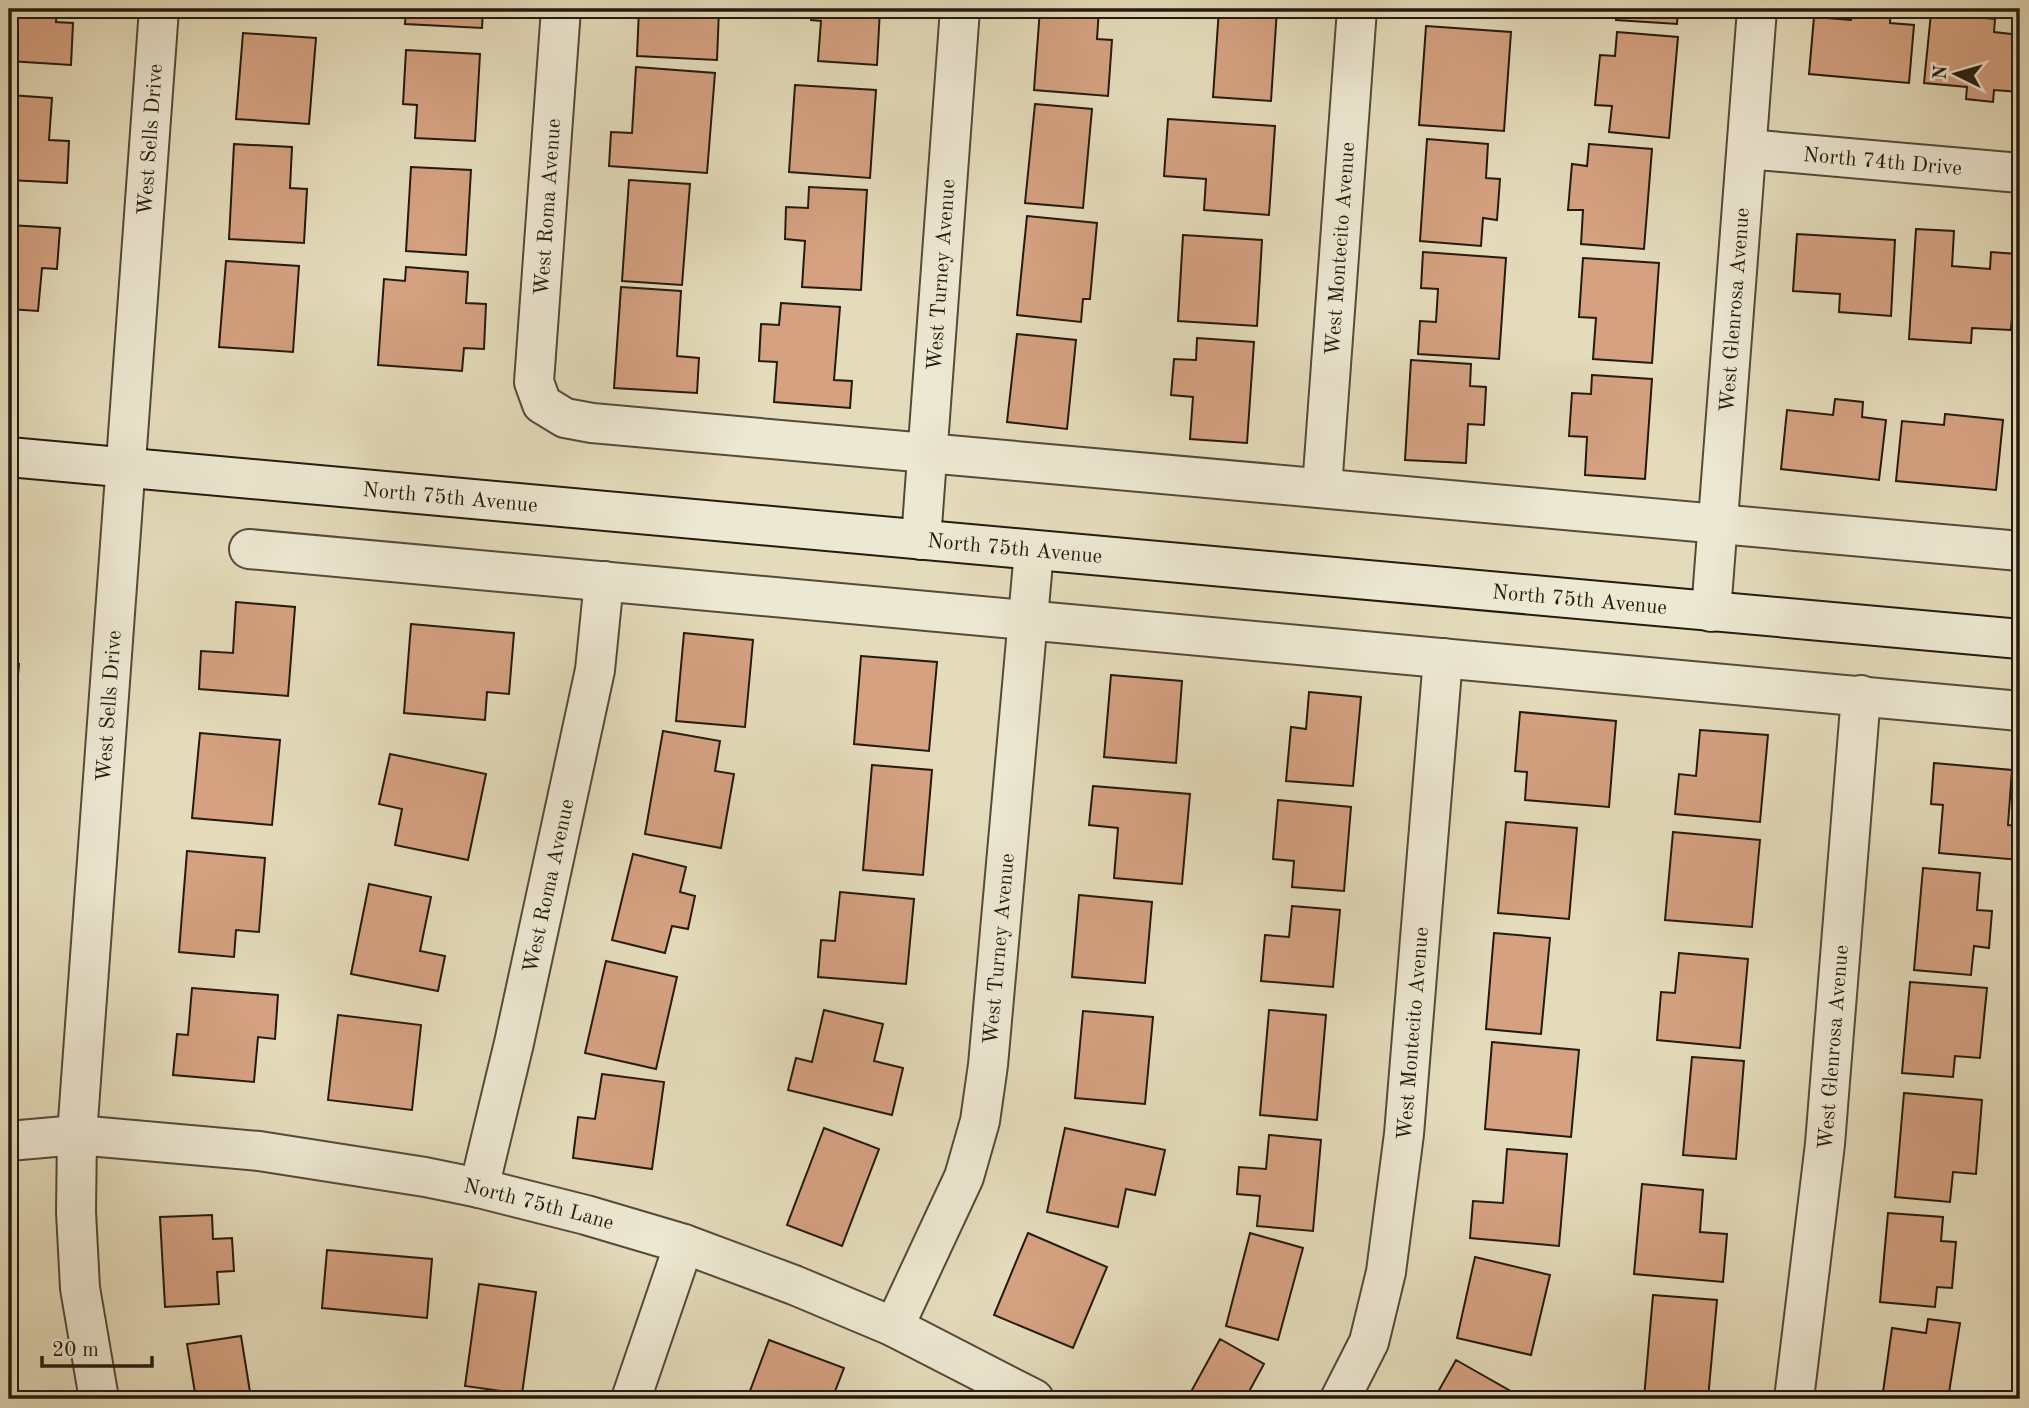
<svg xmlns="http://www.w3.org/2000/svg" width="2029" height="1408" font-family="'Old Standard TT',serif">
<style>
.building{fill:#d5a181;stroke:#251a0f;stroke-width:2}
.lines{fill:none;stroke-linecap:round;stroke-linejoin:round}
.minor-casing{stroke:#554a3a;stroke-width:42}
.secondary-casing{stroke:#251a0f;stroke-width:42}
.minor{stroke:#ede8d2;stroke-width:38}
.secondary{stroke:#ede8d2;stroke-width:38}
.labels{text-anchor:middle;stroke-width:6;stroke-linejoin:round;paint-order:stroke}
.street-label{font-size:21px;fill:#251a0f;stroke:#ede8d2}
</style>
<rect width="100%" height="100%" fill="#e4dbba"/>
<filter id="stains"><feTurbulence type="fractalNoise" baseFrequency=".00286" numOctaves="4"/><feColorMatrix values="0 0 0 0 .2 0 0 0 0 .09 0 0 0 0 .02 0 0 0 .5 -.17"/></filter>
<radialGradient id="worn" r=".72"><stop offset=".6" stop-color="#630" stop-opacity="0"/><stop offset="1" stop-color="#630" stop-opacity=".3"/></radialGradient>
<path class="building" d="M9,9h48l-1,13 17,1 -2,42 -62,-4z
M243,9h66l-1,9 -65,-5z
M406,9h77l-1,19 -77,-4z
M639,9h80l-2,51 -80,-4z
M812,9h68l-3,56 -59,-4 3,-40 -10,-1z
M1040,9h59l-2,30 15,1 -4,56 -74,-6z
M1219,9h58l-6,92 -58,-4z
M1617,9h61l-1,15 -61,-4z
M1853,9h38l-1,14 24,2 -5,58 -100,-9 5,-57 37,3z
M1931,13l64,6 -1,13 26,3v57l-26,-2 -1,12 -27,-3 1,-12 -43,-4z
M1426,26l85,6 -7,99 -85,-6z
M1617,32l61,5 -9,101 -60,-6 3,-26 -17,-1 5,-50 15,1z
M243,33l73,5 -7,86 -73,-5z
M406,50l74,4 -5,87 -60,-3 2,-33 -14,-1z
M636,67l79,6 -8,100 -98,-7 2,-34 21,1z
M795,85l81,5 -6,88 -81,-6z
M9,95l43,3 -3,42 20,1 -2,42 -58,-3z
M1035,104l57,5 -9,99 -58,-5z
M1168,119l107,7 -6,89 -65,-5 2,-31 -42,-3z
M1427,139l61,5 -2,34 14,1 -3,41 -14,-2 -2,28 -61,-5z
M234,144l58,3 -2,41 17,1 -3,54 -75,-4z
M1589,144l63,5 -8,100 -63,-5 2,-34h-15l4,-46 15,2z
M411,167l60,3 -5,85 -60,-4z
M629,180l61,4 -8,101 -60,-4z
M809,187l58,3 -6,100 -59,-3 3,-46 -20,-2 1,-32 22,1z
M1027,216l70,7 -7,76h-7l-2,23 -64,-7z
M9,225l51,3 -3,41 -15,-1 -4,43 -29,-2z
M1916,229l38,2 -2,35 38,3 1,-17 26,2 -6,76 -39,-2 -1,15 -62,-4z
M1797,234l98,6 -4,76 -52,-4 1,-18 -47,-3z
M1183,235l79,5 -5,86 -79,-5z
M1423,252l83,6 -7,101 -81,-5 2,-33 16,1 2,-33 -17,-1z
M1583,258l76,5 -7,100 -59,-4 3,-41 -17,-1z
M226,261l73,5 -6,86 -74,-5z
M406,267l62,5 -2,31 20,1 -2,45 -20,-1 -2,23 -84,-6 6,-86 21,2z
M621,287l60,4 -4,65 22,2 -2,35 -83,-5z
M781,303l59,4 -6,73 18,1 -2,27 -76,-6 3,-40 -18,-1 2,-37 18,1z
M1017,334l59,6 -9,89 -60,-7z
M1197,338l57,4 -7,101 -57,-4 3,-42 -22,-2 3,-36 22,1z
M1411,360l60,4 -1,22 16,1 -2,38 -16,-1 -2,39 -61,-3z
M1592,375l60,4 -7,100 -60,-4 2,-38 -18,-1 3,-43 19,1z
M1835,399l28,3 -1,15 24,3 -7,60 -98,-11 6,-59 46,5z
M1945,414l58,6 -7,70 -100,-9 6,-60 42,4z
M236,602l59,5 -7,89 -89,-7 2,-38 32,2z
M411,624l103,9 -5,61 -22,-2 -2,28 -81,-7z
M684,633l69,7 -8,87 -69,-6z
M861,656l76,6 -8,89 -75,-7z
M9,663l10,1 -3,33 -7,-1z
M1111,675l71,6 -6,82 -72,-6z
M1309,692l52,5 -8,89 -67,-5 5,-54 15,2z
M1520,712l96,9 -7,86 -84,-7 2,-28 -12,-1z
M1700,730l68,5 -8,87 -85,-8 4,-40 17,2z
M663,731l57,10 -5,30 19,3 -13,74 -76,-14z
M200,733l80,7 -8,85 -80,-7z
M9,738h5l-4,47h-1z
M390,754l96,20 -18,86 -73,-15 7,-36 -23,-5z
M1934,763l78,7 -4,55 12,1v34l-81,-7 4,-48 -12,-1z
M872,765l60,5 -9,105 -60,-5z
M1093,786l97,8 -8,90 -68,-6 4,-50 -29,-3z
M1278,800l73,7 -7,84 -52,-4 2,-26 -21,-2z
M1506,822l71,6 -8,91 -71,-6z
M1673,832l87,8 -8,87 -87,-7z
M187,851l78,7 -6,74 -23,-2 -2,27 -55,-5z
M633,854l53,13 -6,25 15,4 -7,33 -16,-3 -7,27 -53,-13z
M1923,868l57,5 -3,37 15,1 -3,37 -15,-2 -3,29 -57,-5z
M369,884l62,13 -11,54 25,5 -7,35 -87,-17z
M840,892l74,7 -8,85 -88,-7 3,-37 14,1z
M1079,895l73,7 -7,81 -73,-6z
M1292,906l48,4 -7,77 -72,-6 4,-46 24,2z
M1494,933l56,5 -9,96 -55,-5z
M1679,953l69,6 -8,89 -83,-8 4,-48 14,1z
M606,961l71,16 -21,92 -71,-16z
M1910,982l77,6 -7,70 -25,-2 -2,21 -51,-4z
M192,988l86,7 -3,44 -17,-2 -4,45 -81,-7 4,-41 11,1z
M824,1010l59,14 -9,37 29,7 -11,47 -104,-25 8,-32 16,4z
M1269,1010l57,5 -9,105 -57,-5z
M1083,1011l70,6 -8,87 -70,-6z
M338,1015l83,10 -9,85 -84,-10z
M1492,1042l87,8 -8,87 -86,-8z
M1692,1057l52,4 -8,98 -53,-4z
M602,1074l62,8 -12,87 -79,-11 5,-41 17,2z
M1904,1093l78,7 -6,74 -23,-2 -3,30 -55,-5z
M824,1128l55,21 -37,97 -55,-21z
M1065,1128l100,22 -10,45 -29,-6 -8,38 -71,-15z
M1269,1135l52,5 -8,91 -56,-5 3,-30 -23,-2 2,-27 27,2z
M1507,1149l60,5 -8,92 -89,-8 3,-37 30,2z
M1642,1184l61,6 -3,42 27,2 -4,48 -89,-8z
M1888,1213l55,4 -2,24 15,1 -4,46 -15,-1 -2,20 -55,-5z
M212,1215l1,24 19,-1 2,33 -17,1 2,32 -54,3 -5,-90z
M1028,1233l79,34 -34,81 -79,-33z
M1250,1233l53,15 -25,92 -52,-14z
M327,1250l105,9 -5,59 -105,-10z
M1475,1257l75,18 -19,80 -74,-17z
M479,1284l57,8 -14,102 -57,-8z
M1653,1295l64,5 -9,99 -64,-1z
M1928,1319l32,4 -12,76h-66l10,-71 34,5z
M241,1336l9,56h5l1,7h-60l-9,-55z
M1220,1339l44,25 -19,35h-58z
M769,1340l75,28 -12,31h-85z
M1456,1360l65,37 -1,2h-86z"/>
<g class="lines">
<defs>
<g id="minor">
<path d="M561,9l-27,373 8,22 23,14 27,5 1428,128"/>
<path id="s1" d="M1747,149l273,24"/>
<path id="s2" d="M1322,488l35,-479"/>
<path id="s3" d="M921,540l39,-531"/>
<path d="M249,549l1771,162"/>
<path id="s4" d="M1711,612l46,-603"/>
<path id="s5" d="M9,1141l68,-6 182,16 166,26 54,11 107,27 98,29 110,41 100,42 140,72"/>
<path id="s6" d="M479,1188l35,-145 81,-373 9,-89"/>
<path id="s7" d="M894,1327l70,-150 16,-56 8,-56 46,-514"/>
<path id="s8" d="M99,1399l-19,-111 -4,-76 1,-77 82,-1126"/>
<path d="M631,1399l53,-155"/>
<path id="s9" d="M1340,1399l29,-57 17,-70 18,-138 39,-476"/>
<path id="s10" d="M1794,1399l31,-255 36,-449"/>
</g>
<g id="secondary">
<path id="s11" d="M9,457l2011,182"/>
</g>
</defs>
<use href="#minor" class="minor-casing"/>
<use href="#secondary" class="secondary-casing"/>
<use href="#minor" class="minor"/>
<use href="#secondary" class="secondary"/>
</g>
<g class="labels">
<g class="street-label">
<text dy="7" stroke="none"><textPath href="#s8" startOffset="1264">West Sells Drive</textPath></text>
<text dy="7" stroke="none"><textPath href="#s1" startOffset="136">North 74th Drive</textPath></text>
<text transform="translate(547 207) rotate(-86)" y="7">West Roma Avenue</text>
<text dy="7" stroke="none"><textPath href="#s2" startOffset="240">West Montecito Avenue</textPath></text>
<text dy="7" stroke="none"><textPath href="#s3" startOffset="266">West Turney Avenue</textPath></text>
<text dy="7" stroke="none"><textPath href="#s4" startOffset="303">West Glenrosa Avenue</textPath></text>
<text dy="7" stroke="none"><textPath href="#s11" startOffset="443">North 75th Avenue</textPath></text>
<text dy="7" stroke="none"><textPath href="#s11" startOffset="1010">North 75th Avenue</textPath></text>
<text dy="7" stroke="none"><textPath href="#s11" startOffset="1577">North 75th Avenue</textPath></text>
<text dy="7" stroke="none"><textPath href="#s8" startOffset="696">West Sells Drive</textPath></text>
<text dy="7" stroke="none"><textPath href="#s6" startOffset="310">West Roma Avenue</textPath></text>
<text dy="7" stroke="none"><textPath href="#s7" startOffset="397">West Turney Avenue</textPath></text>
<text dy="7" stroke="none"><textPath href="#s9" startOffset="376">West Montecito Avenue</textPath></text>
<text dy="7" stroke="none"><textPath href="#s10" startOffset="354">West Glenrosa Avenue</textPath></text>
<text dy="7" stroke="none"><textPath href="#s5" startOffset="536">North 75th Lane</textPath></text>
</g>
</g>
<rect width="2029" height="1408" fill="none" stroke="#e4dbba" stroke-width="35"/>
<rect x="10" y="10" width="2008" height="1387" fill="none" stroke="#251a0f" stroke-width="3.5"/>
<rect x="18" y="18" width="1994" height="1373" fill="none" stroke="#251a0f" stroke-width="2"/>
<g transform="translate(1956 74) rotate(275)" stroke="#ede8d2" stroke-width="5" paint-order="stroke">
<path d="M0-5L12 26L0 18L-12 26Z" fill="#251a0f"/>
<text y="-10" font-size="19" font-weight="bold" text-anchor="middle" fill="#251a0f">N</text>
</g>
<path d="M42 1356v10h110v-10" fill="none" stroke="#251a0f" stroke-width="3.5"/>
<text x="52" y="1356" font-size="21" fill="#251a0f" stroke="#ede8d2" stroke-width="5" paint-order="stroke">20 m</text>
<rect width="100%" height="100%" filter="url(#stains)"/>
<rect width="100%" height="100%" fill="url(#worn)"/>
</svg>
